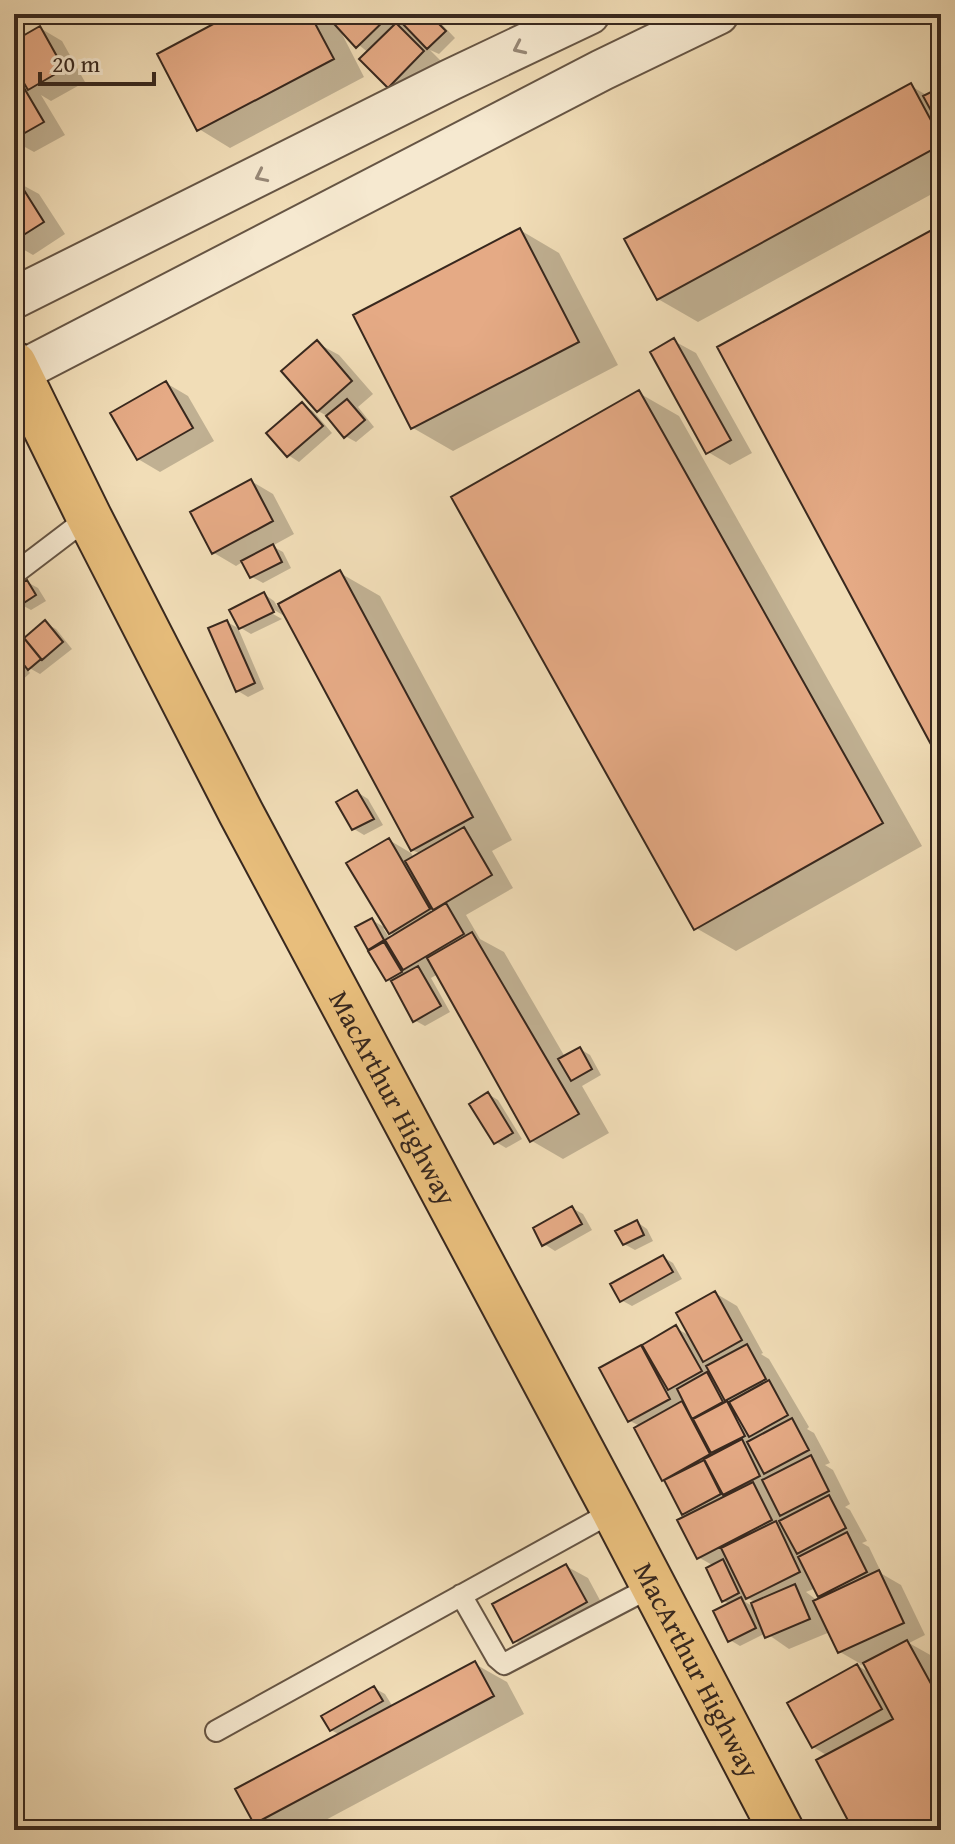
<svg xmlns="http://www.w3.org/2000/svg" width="955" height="1844" font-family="'Gentium Book Plus',serif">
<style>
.shadow{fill:#0003;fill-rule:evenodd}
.building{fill:#e5aa85;stroke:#38281e;stroke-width:2}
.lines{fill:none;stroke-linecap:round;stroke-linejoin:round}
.lane-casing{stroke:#654;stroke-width:24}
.street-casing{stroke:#654;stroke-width:44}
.highway-casing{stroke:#38281e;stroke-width:48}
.lane{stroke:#f6e9d0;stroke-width:20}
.street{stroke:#f6e9d0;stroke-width:40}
.highway{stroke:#e8be7c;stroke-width:44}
.oneway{stroke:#978877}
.labels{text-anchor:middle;stroke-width:8;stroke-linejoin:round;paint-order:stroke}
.street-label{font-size:28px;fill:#38281e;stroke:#f6e9d0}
</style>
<rect width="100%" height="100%" fill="#f1ddb7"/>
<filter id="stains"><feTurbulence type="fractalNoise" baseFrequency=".0025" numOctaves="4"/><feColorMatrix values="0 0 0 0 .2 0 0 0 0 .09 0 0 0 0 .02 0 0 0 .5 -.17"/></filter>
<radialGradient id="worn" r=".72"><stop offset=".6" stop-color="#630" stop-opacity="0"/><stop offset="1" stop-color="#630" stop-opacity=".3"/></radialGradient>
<path class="shadow" d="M237,14h195l23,24 -16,16 -9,-4 14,14 -33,35 -22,-13 -20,-33 -29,-23 24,47 -134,71 -31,-19z
M40,28l22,13 23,41 -34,19 -10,-6 24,40 -31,17 -20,-11v-98z
M911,86l17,10 13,-7v100l-243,133 -40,-23z
M17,182l22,12 26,40 -32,21 -19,-11v-60z
M520,230l39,23 59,112 -165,86 -40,-23z
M674,341l22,12 56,100 -22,12 -22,-13z
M317,343l22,12 34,39 -15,13 16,20 -18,15 -11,-6 -16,-19 -11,-6z
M166,383l22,13 26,45 -54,31 -22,-13z
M639,393l40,23 243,430 -186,105 -40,-23z
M302,405l11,6 19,22 -33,29 -11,-7z
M251,481l22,13 21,40 -22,12 11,6 8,16 -28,15 -11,-6 -8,-16 -8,5 -22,-13z
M340,573l40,23 132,244 -20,11 21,37 -47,27 14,24 24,13 61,105 15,-8 10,6 11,20 -19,11 27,47 -46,26 -31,-18 -94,-167 -7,4 19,34 -25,14 -11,-6 -19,-36 -8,-4 -13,-29 -5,-3 3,-28 17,10v-90l22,13 3,5 7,-4 -9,-4 -126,-233 -20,-12 -2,4 18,10 -31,15 -10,-6 23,-34 10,7 3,5zM383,928l13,8 -6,3z
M27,582l11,6 8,13 -15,9 -11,-6 -6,-10v-4z
M227,622l11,6 26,61 -16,8 -10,-6z
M45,623l11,6 16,20 -32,25 -16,-9 6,8 -12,11 -4,-3v-51l13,8z
M357,792l11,7 15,26 -19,10 -10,-6z
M488,1094l10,6 24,39 -16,9 -10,-6z
M572,1208l11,6 9,16 -37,21 -11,-7z
M637,1222l10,7 6,12 -18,9 -11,-6z
M663,1257l10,6 9,16 -50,27 -11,-6z
M715,1293l22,13 26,47 -2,1 8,5 40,68 -2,2 7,4 16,30 -5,2 8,5 17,34 -5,3 5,3 17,31 -5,2 7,4 13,27 19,11 24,50 -16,8 32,18v169h-86l-27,-74 -15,-9 -24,-43 72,-40 -21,-12 -10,-20 -41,17 -23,-16 -26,13 -10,-6v-35l-7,-5 -9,-34 -16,-9 -9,-41 -5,-3 -20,-34 -24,-53 -10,-5 -28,-52 74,-41 14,8zM704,1455l4,5 -17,9 -1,-1zM816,1588l3,7 5,3 -6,3 -12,-9zM749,1599l4,2 2,7 -11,-7zM866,1663l6,11 -14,-8z
M566,1566l22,12 20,37 -71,39 -22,-13z
M475,1664l32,18 17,32 -217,116h-39l-13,-7 85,-88 -9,-5 43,-42 11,6 8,13z"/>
<path class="building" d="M232,14h78l24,45 -137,72 -40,-77z
M325,14h66l-35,34z
M407,14h22l17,17 -19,18 -27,-28z
M396,23l28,28 -36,37 -29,-29z
M40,26l24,43 -36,21 -14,-24v-25z
M17,76l27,46 -30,17v-62z
M911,83l30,56v6l-284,155 -33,-61z
M941,87v28l-6,3 -12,-22z
M17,179l27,43 -30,19v-60z
M941,225v521l-7,4 -217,-403z
M520,228l59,114 -168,87 -58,-114z
M674,338l57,102 -25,14 -56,-102z
M317,340l35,41 -35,31 -36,-41z
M166,381l27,47 -56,32 -27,-47z
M639,390l244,433 -189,107 -243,-433z
M347,399l18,21 -21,18 -18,-22z
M302,402l21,24 -36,31 -21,-24z
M251,479l22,42 -61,33 -22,-42z
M273,544l9,18 -32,16 -9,-17z
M340,570l133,247 -62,34 -133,-247z
M27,580l9,15 -17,11 -5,-8v-10z
M264,592l10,20 -35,17 -10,-19z
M45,620l18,22 -21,18 -18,-22z
M227,620l28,63 -19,9 -28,-64z
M15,627l26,32 -13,11 -14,-18z
M357,790l17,29 -22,11 -16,-28z
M464,827l28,48 -59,35 -28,-49z
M389,838l41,71 -41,25 -43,-71z
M446,903l18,31 -61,36 -18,-30z
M372,918l12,22 -16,10 -13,-23z
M472,932l107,182 -49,28 -103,-184z
M384,942l18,30 -16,9 -18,-30z
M418,966l23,40 -28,16 -22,-41z
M580,1047l12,22 -21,12 -13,-22z
M488,1092l25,41 -19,11 -25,-40z
M572,1206l10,18 -40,22 -9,-18z
M637,1220l7,15 -21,10 -8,-14z
M663,1255l10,17 -53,30 -10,-18z
M715,1291l27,49 -39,22 -27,-49z
M676,1325l26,46 -34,19 -26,-45z
M747,1344l19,35 -41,22 -19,-35z
M641,1345l29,54 -42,23 -29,-54z
M707,1372l16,30 -31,17 -15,-30z
M769,1380l19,35 -39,22 -20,-35z
M682,1401l28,53 -48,27 -28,-53z
M727,1401l18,35 -34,17 -18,-34z
M792,1418l17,32 -45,24 -17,-32z
M742,1439l18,37 -37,19 -19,-36z
M811,1455l18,36 -49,25 -18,-36z
M704,1460l17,34 -39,21 -18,-35z
M753,1482l19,38 -75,39 -20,-39z
M829,1495l17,33 -49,26 -18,-33z
M776,1521l24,51 -54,27 -25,-51z
M847,1532l20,40 -49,25 -20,-40z
M723,1559l16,34 -17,9 -16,-34z
M566,1564l21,38 -74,41 -21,-39z
M879,1570l25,53 -66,30 -25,-52z
M795,1584l15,35 -45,19 -14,-35z
M741,1597l15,31 -28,14 -15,-31z
M907,1640l34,62v128h-88l-37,-70 77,-41 -30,-56z
M475,1661l19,35 -240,128 -19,-35z
M857,1664l25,45 -70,39 -25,-45z
M374,1686l9,15 -53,30 -9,-15z"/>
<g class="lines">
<defs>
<path id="lane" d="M14,574l75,-57
M461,1595l36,63 7,6 149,-78
M216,1731l398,-220"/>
<path id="street" d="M14,298l436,-218 139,-66
M19,372l583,-302 116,-56"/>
<g id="highway">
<path id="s1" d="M14,364l75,153 152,296 373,698 167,319"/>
</g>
</defs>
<use href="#lane" class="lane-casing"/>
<use href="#street" class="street-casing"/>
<use href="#highway" class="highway-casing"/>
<use href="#lane" class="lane"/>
<use href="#street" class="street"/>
<use href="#highway" class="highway"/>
</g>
<defs><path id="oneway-chevron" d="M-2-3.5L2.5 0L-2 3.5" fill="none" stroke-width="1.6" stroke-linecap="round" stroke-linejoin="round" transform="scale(2)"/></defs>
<g class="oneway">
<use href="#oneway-chevron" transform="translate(519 48) rotate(155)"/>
<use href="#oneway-chevron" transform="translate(261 176) rotate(154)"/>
</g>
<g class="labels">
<g class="street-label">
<text dy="10" stroke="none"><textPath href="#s1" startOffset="826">MacArthur Highway</textPath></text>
<text dy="10" stroke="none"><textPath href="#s1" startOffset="1474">MacArthur Highway</textPath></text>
</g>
</g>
<rect width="955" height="1844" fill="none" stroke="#f1ddb7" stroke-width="48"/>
<rect x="16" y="16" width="923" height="1812" fill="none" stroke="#38281e" stroke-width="4"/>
<rect x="24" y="24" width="907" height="1796" fill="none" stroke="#38281e" stroke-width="2"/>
<path d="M40 72v12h114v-12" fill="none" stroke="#38281e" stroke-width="4"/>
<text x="52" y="72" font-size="24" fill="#38281e" stroke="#f6e9d0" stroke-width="6" paint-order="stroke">20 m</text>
<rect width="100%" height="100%" filter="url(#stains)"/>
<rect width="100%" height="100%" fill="url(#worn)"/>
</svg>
